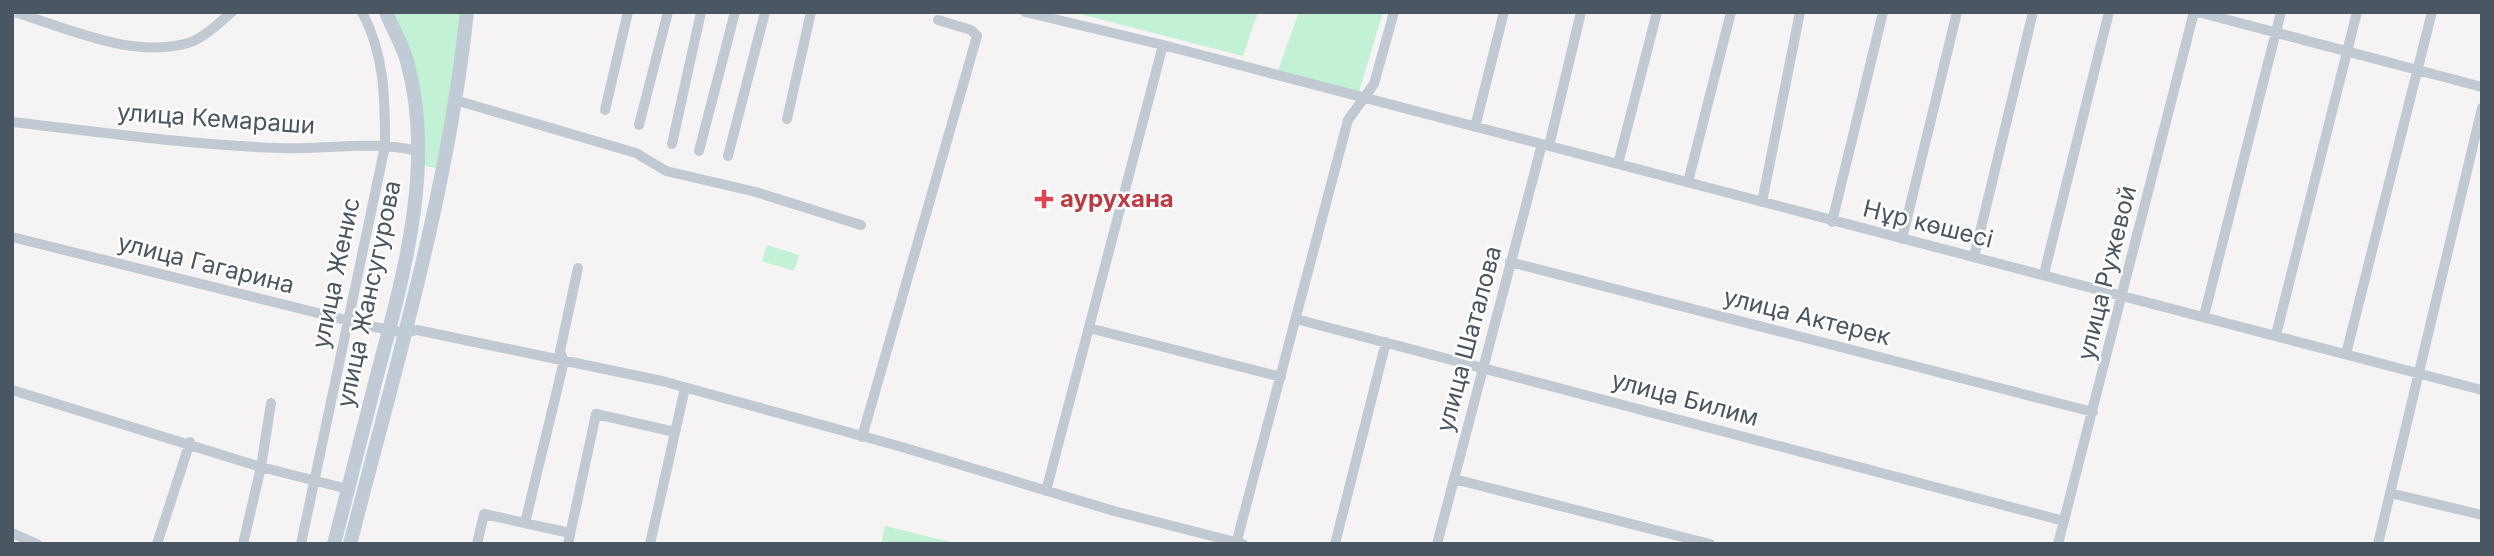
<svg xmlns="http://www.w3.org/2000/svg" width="2494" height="556" font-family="Inter,sans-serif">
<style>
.green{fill:#c3f1d5}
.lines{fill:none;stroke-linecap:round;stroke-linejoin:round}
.street{stroke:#c1cad2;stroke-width:10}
.secondary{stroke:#c1cbd6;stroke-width:14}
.health-dot{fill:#e0444e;stroke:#fff;stroke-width:2.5}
.labels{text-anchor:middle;stroke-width:5;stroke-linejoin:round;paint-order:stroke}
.street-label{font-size:24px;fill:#4a5661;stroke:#fff}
.health-label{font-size:24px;font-weight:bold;fill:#be3a42;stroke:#fff;text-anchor:start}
</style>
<rect width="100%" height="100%" fill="#f5f3f3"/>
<path class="green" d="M386,12h81l-24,157 -25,-4 -5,-66z
M1072,12h186l-15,44z
M1299,12h84l-24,80 -81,-22z
M767,245l32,10 -5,16 -32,-10z
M885,526l74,18h-78z"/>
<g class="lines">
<path class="street" d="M14,12c53,16 118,47 174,31 15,-4 32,-21 44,-31
M1025,12l138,33 1319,345
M2198,12l284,75
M455,100l181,53 30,18 90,21 105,33
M605,110l23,-98
M787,119l24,-107
M12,122c89,10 178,23 267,26 46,2 95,-8 138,3
M639,125l29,-113
M1475,127l29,-115
M672,144l29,-132
M1549,146l32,-134
M699,151l36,-139
M728,156l37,-144
M1618,164l39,-152
M1688,182l43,-170
M1762,202l38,-190
M1832,222l51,-210
M12,237l358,89 35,7 12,-3 245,51 240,66 212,64 129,33
M1902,239l55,-227
M1974,257l59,-245
M1510,262l583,150
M2044,274l65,-262
M2204,316l77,-304
M1296,319l768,202
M1089,328l192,49
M2276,335l81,-323
M2346,354l86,-342
M12,390l249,77 87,22
M862,437l115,-401 -6,-6 -33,-10
M1454,479l256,65
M1046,491l117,-446
M2390,493l92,22
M525,523l39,-162 -4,-10 18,-83
M12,533l25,11
M157,544l33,-102
M243,544l18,-77 10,-64
M301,544l84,-398c0,-47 0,-91 -23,-134
M477,544l7,-30 86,19
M568,544l28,-130 79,18
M650,544l35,-156
M1236,544l112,-424 26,-36 20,-72
M1335,544l51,-202
M1437,544l105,-400
M2058,544l136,-532
M2378,544l104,-436"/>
<path class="secondary" d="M334,544c14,-55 28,-110 42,-165 27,-101 60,-214 31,-318 -5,-17 -15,-33 -21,-49
M350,544c45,-175 98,-351 117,-532"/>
</g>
<path class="health-dot" d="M1040.5 188.5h7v7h7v7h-7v7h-7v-7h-7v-7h7z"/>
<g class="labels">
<g class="street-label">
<text transform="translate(216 119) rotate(4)" y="8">улица Кемараши</text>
<text transform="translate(1928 224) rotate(14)" y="8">Нұр көшесі</text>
<text transform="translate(206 264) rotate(14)" y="8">улица Гагарина</text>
<text transform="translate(336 273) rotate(-78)" y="8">улица Женис</text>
<text transform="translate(2107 273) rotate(-76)" y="8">улица Ружевой</text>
<text transform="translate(369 294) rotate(-78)" y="8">улица Жансугурова</text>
<text transform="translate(1807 317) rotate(14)" y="8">улица Актерек</text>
<text transform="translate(1469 339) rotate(-75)" y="8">улица Шаталова</text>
<text transform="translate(1685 399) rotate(15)" y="8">улица Билим</text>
</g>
<g class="health-label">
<text x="1060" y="207">аурухана</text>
</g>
</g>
<rect width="2494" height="556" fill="none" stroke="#4a5661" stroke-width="28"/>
</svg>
